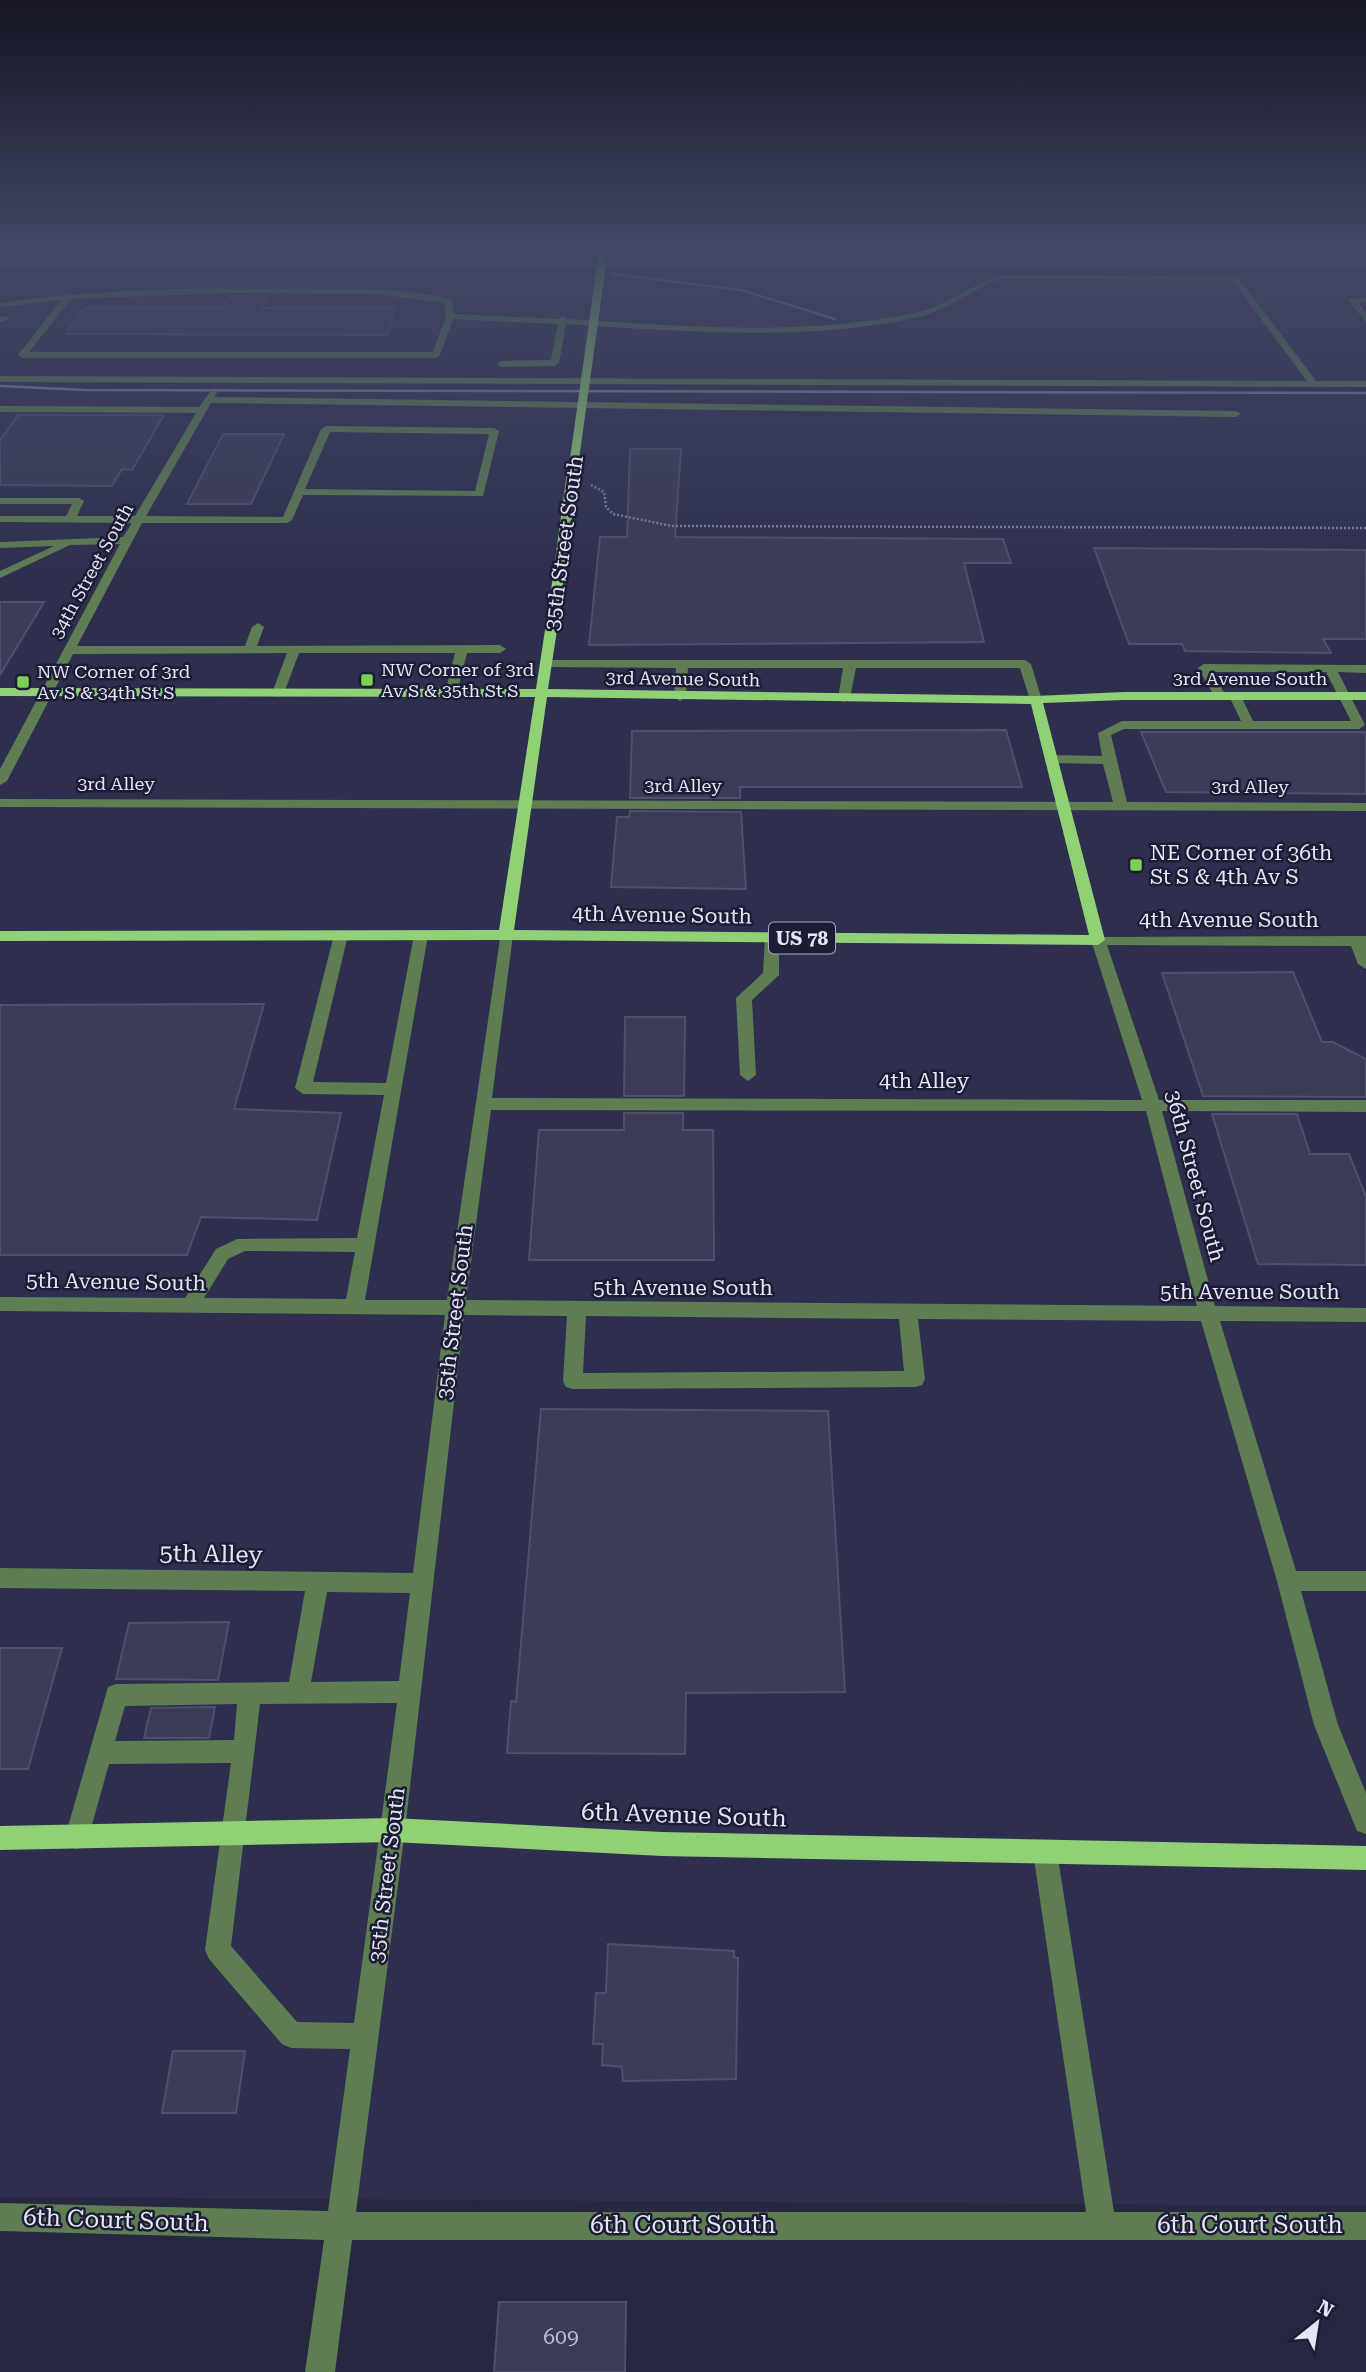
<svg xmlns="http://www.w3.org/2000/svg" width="1366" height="2372" font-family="'Roboto Serif',serif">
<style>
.built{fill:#2e2f4e}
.building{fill:#3a3b56;stroke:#4e4f6b;stroke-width:2}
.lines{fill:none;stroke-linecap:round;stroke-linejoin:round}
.path{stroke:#818298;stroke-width:2.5;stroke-dasharray:2 2;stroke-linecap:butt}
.minor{fill:#5e7d52;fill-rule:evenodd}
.major{fill:#91d176;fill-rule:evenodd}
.rail{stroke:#828398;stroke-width:2.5}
.major-bridge-far1{stroke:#91d176;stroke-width:9}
.major-bridge{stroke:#91d176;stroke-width:11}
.poi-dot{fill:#7cd155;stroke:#1c1d35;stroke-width:2.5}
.labels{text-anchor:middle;stroke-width:5;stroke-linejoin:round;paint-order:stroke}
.far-street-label{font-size:18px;fill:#e4e6f7;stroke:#1c1d35}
.far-poi-label{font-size:18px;fill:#e4e6f7;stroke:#1c1d35;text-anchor:start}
.shield{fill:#1c1d35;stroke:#a8aabd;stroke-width:2}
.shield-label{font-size:19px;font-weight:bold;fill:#e4e6f7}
.street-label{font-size:21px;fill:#e4e6f7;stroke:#1c1d35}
.poi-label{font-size:21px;fill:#e4e6f7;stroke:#1c1d35;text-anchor:start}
.near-number-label{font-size:21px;fill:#babbcf}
.near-street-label{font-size:24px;fill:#e4e6f7;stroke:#1c1d35}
</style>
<rect width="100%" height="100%" fill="#262740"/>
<path class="built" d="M0,247h1366v1959l-1366,-9z"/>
<path class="building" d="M229,296h38l-5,12h133l-8,27 -321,-1 19,-26h137z
M18,415h146l-32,55 -10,-1 -10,17 -112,-1v-45z
M223,434h61l-33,70h-64z
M630,449h51l-6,88 328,2 8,24h-47l20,79 -395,3 11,-108h27z
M1094,548l272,2v89h-43l8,14 -146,-2 -3,-7h-53z
M0,602h44l-44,73z
M1006,730l16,57h-282v11h-110l2,-67z
M1141,732h225v62l-200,-2z
M630,811l111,1 5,77 -135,-2 6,-70h12z
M1293,972l29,70h11l33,17v38l-163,-1 -41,-123z
M264,1004l-30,105 107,4 -24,107 -116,-3 -14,38h-187v-250z
M625,1017h60l-1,79h-60z
M624,1113h59v17h30l1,130h-185l10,-130h85z
M1212,1114h85l13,40h39l17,43v68l-108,-1z
M541,1409l287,2 17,281 -159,1 -1,61 -178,-1 4,-52 5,1z
M229,1622l-11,58 -102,-1 13,-56z
M0,1648h62l-34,121h-28z
M215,1707l-6,31h-65l7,-30z
M608,1944l126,7v6l4,1 -2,121 -113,2 -1,-14 -20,-2 1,-21h-10l3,-51h10z
M173,2051h72l-9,62h-74z
M499,2302h127l-1,70h-131z"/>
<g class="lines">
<path class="path" d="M591,485l13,7 2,15 7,7 59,12 694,2"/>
<path class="minor" d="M1002,275l235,1 79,105h50v6l-1366,-5v-6l1307,5 -75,-101 -230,-1c-31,10 -55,33 -88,39 -113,24 -233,13 -348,6l-7,39 -4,3 -54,1 -4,-3 4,-3 50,-1 7,-36 -105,-5 -13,36 -4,3h-414l-4,-3 43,-55 -61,7v-4c99,-14 198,-16 298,-14 52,0 103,-2 154,10l2,15 105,5 4,-3 4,3c114,7 234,18 347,-6 32,-6 57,-30 88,-38zM225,293l150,1 70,9 1,13 -13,36h-404l42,-53z
M1352,298h14v4h-8l8,11v9l-18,-22z
M0,316l8,1 1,2 -9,3z
M213,388l5,3 -4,6 1022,14 5,3 -5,3 -1025,-14 -65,113 137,1 38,-88 5,-3 168,2 5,3 -16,65 -180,-1 -11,25 -5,3h-145l-65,123h168l7,-19 6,-4 6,4 -7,19 243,-1 6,4 -6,4h-33l-10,40 -6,4 -6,-4 10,-40h-156l-15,40 -6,4 -6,-4 15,-40 -214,1 -66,127 -7,4v-16l120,-225 -50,1 -70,33v-7l54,-25 -54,2v-6l123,-5 9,-14 -132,-1v-6h66l6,-12h-72v-6h79l5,3 -7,15h58l61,-103 -196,-1v-6l199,1zM330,432l159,2 -14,57 -170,-2z
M546,660h479l6,4 11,36 -6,4 -6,-4 -10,-32h-164l-6,30 -6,4 -6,-4 5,-30h-155l-2,29 -6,4 -6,-4 2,-29 -134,-1v-6z
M1204,664l162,1v8l-28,-1 27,53 -6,4h-235l-13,6 16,67 239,1v8l-1366,-4v-8l1113,3 -10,-38 -51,-1 -7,-4 7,-4 50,1 -4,-23 24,-12h119l-12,-25 6,-4 6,4 12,25h98l-25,-49h-114l14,24 -6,4 -4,-1 -18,-31z
M341,930l7,5 -35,147 73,1 28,-148 7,-5 7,5 -63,365h82l54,-368h10l2,3 -21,163 650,2 -51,-160 2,-3 273,-1v33l-8,-5 -7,-18 -244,-1 52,155h207v12l-204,-1 53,195 151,2v14l-146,-1 76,250h70v20h-65l37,134 28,68v41l-9,-3 -43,-106 -37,-144 -76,-260 -283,-2 7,60 -3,6 -7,2 -342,2 -7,-2 -3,-6 4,-65 -103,-1 -59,515 -49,382h730l-53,-360 3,-9 9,-3 9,3 3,9 57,360h252v28h-1014l-17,132h-30l19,-132 -324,-9v-28l328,8 22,-162 -59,-1 -9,-4 -73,-85 -4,-9 26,-187 -122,1 -23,82 -9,3 -9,-3 -3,-9 43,-150 8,-3 173,-2 16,-91 -305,-3v-20l413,5 32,-258 -445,-4v-14l185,1 31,-49 21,-10 120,-1 27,-143 -81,-1 -8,-6 39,-153zM491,1110l655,1 51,195 -731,-6zM245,1251l110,1 -9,47 -142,-1 24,-39zM586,1316l313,3 5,52 -321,2zM327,1592l83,1 -11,88 -88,1zM397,1703l-43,320 -57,-1 -66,-76 29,-242zM237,1704l-3,36 -119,1 10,-35z
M772,932l7,5v38l-27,25 4,75 -8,6 -8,-6 -4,-77 27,-25 2,-36z"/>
<path class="major" d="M553,614l6,3 -11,72 488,7 88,-4h242v8h-242l-81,3 62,237 -7,5 -592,-5 -506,1v-10l499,-1 36,-233 -535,-1v-8l536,1 11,-72zM547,697l484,7 58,231 -575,-5z
M393,1818l269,14 704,14v24l-704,-14 -269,-14 -393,8v-24z"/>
<path class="rail" d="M0,251l1366,3
M0,264l1366,2
M613,274l128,16 94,29
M0,386l85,4 1281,3"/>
<path class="major-bridge-far1" d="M572,477l32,-230"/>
<path class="major-bridge" d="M553,617l19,-141"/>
</g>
<linearGradient id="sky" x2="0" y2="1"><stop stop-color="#151523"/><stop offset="0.43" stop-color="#414764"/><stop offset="1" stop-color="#414764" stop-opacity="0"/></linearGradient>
<rect width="1366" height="579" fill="url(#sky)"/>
<g class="poi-dot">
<rect x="360" y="673" width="14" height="14" rx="3.5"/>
<rect x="16" y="675" width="14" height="14" rx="3.5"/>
<rect x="1129" y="858" width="14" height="14" rx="3.5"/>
</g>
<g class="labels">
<g class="far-street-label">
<text transform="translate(92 571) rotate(-61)" y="6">34th Street South</text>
<text transform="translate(683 679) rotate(1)" y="6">3rd Avenue South</text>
<text x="1250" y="685">3rd Avenue South</text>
<text x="116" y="790">3rd Alley</text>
<text x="683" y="792">3rd Alley</text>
<text x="1250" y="793">3rd Alley</text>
</g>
<g class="far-poi-label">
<text x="381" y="676">NW Corner of 3rd<tspan x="381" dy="21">Av S &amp; 35th St S</tspan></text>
<text x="37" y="678">NW Corner of 3rd<tspan x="37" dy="21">Av S &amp; 34th St S</tspan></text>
</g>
<rect class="shield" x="769" y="922.5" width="66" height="31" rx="5"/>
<g class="shield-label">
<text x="802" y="945">US 78</text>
</g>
<g class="street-label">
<text transform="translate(564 543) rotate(-82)" y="7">35th Street South</text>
<text transform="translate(662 915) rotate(1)" y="7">4th Avenue South</text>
<text x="1229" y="927">4th Avenue South</text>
<text x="924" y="1088">4th Alley</text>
<text transform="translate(1195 1176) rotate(75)" y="7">36th Street South</text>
<text transform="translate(116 1282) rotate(1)" y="7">5th Avenue South</text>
<text x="683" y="1295">5th Avenue South</text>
<text x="1250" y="1299">5th Avenue South</text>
<text transform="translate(455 1312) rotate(-83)" y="7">35th Street South</text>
<text transform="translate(387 1875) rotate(-83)" y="7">35th Street South</text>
</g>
<g class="poi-label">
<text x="1150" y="860">NE Corner of 36th<tspan x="1150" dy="24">St S &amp; 4th Av S</tspan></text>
</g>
<g class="near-number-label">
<text x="561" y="2344">609</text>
</g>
<g class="near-street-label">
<text transform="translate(211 1554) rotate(1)" y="8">5th Alley</text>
<text transform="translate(684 1815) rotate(2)" y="8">6th Avenue South</text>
<text transform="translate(116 2220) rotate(2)" y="8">6th Court South</text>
<text x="683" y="2233">6th Court South</text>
<text x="1250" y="2233">6th Court South</text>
</g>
</g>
<g transform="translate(1317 2323) rotate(30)" stroke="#1c1d35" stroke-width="5" paint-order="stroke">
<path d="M0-5L12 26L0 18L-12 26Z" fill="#e4e6f7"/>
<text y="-10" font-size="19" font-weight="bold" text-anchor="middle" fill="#e4e6f7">N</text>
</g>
</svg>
